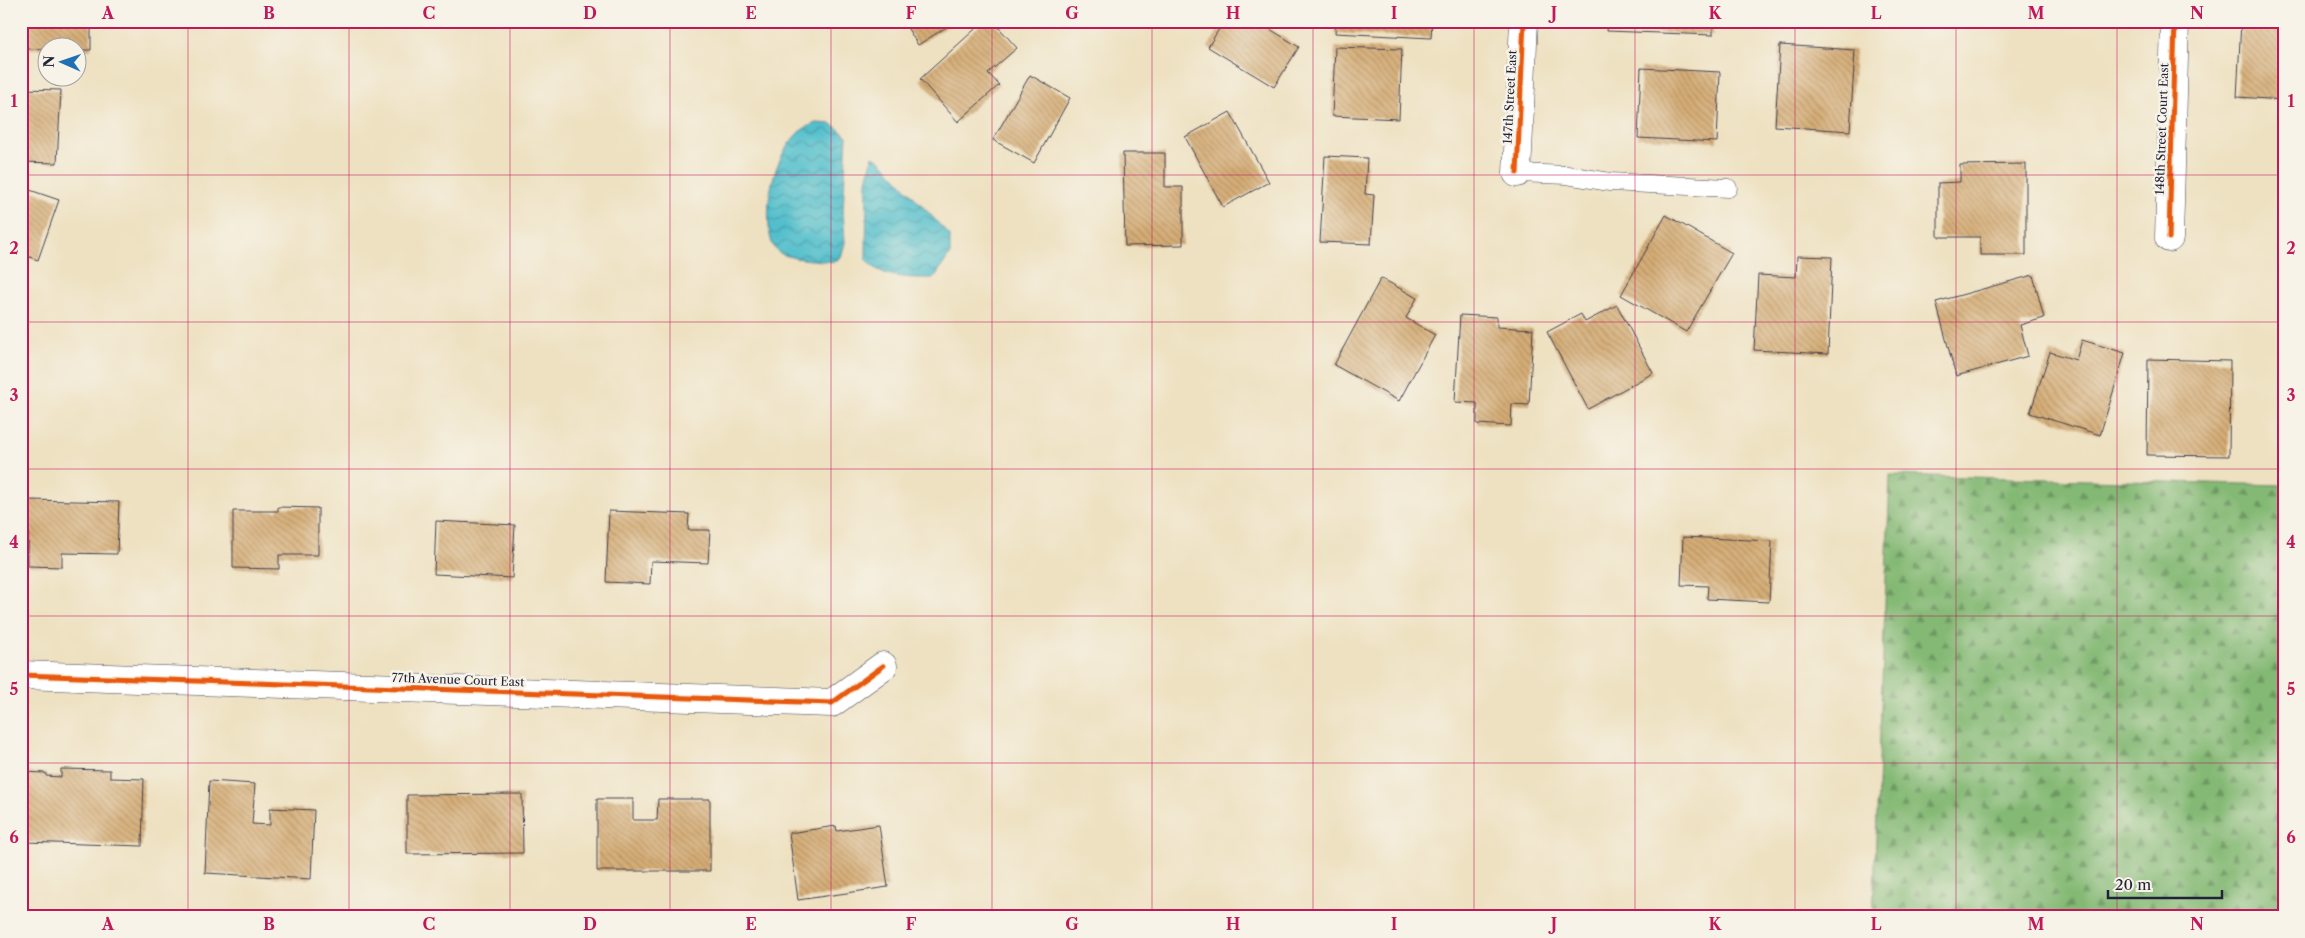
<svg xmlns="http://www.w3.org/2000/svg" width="2305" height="938" font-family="'Libre Caslon Text',serif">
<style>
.forest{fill:url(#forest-firs);stroke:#536e58}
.water{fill:url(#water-waves);stroke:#3a7084}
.building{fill:url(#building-back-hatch)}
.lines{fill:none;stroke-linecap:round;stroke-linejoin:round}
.service-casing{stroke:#413f4f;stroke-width:19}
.minor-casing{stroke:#413f4f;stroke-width:29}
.service{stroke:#fff;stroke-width:18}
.minor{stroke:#fff;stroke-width:28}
.cycleway-casing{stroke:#f7f3e8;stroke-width:8}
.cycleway{stroke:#e8590c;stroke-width:5}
.grid{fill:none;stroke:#c2185b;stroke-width:1;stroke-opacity:0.55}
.labels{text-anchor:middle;stroke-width:5;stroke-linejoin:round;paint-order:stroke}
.street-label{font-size:12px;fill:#22223b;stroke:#f7f3e8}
.neatline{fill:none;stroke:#c2185b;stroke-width:2}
.grid-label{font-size:16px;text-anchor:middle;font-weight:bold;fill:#c2185b}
</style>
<defs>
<pattern id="forest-firs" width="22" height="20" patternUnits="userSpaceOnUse" patternTransform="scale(1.25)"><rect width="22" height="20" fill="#84b975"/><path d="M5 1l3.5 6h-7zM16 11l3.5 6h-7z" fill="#6c9661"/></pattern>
<pattern id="water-waves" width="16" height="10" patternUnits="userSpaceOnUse" patternTransform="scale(1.25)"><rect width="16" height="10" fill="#52bfcc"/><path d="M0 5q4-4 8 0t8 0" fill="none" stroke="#449ba7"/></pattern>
<pattern id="building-back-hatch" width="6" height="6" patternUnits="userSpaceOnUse" patternTransform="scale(1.25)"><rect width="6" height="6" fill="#d6ad76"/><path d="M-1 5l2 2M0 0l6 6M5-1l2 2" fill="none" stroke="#ad8c62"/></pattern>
</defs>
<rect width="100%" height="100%" fill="#f7f3e8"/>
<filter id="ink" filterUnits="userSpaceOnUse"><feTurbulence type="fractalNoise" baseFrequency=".02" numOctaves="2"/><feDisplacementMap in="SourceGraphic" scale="10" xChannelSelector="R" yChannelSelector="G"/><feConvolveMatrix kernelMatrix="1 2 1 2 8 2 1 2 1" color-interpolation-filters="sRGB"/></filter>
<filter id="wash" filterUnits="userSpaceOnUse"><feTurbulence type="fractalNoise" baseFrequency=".0096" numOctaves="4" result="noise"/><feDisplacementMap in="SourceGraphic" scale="20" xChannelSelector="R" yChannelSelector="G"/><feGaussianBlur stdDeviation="1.12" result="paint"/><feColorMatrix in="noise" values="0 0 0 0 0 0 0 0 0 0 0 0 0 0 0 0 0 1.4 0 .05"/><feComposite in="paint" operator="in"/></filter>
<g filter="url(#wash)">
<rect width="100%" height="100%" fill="#eee1c1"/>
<path class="forest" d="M1890,475l394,10v432h-411z"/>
<path class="water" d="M816,123l16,1 15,12 -4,74 2,33 -4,14 -7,5c-14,-2 -44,-2 -56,-10 -7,-6 -8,-16 -9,-25 -3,-33 6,-71 30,-95 5,-4 12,-7 17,-9z
M873,156l8,5 69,75v18l-16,24c-24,0 -54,1 -68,-19l1,-78z"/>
<g id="blocks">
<path class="building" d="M21,21h70v29h-13v-2l-57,1z
M903,21h53l-38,24z
M984,21h9l24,27 -29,25 11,12 -41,37 -38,-43z
M1224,21h33l42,26 -25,40 -66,-40z
M1336,21h96l-1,17 -96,-5z
M1608,21h105v14l-106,-4z
M2241,21h43v79l-47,-3z
M1780,45l75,5 -5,81 -75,-5z
M1335,47l67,2 -3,70 -67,-3z
M1641,68l79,4 -3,70 -79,-4z
M1030,75l40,23 -36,65 -41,-23z
M21,89l40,1 -4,73 -36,-1z
M1230,112l39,70 -46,25 -38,-70z
M1123,153h42v34h18v58l-58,1z
M1325,156l42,2 -2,36 9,1 -3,49 -51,-2z
M2026,164v91h-46v-18h-42v-54l22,-1v-17z
M21,187l38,13 -21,60 -17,-6z
M1666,215l66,38 -46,79 -65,-37z
M1797,256l35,1 -4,97 -74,-4 4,-75 38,2z
M2033,275l11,43 -24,7 8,31 -72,20 -20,-74z
M1381,278l36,20 -11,20 29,17 -36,66 -65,-36z
M1617,305l36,68 -65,36 -41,-77 34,-18 4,8z
M1460,315l37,2v10l36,2 -4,76 -17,-1 -1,22 -34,-2v-21l-22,-1z
M2082,340l43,13 -25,82 -70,-22 20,-61 26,8z
M2148,359l82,2 -1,95 -82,-1z
M29,500l90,2 -2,52 -55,-1v14l-34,-1z
M278,507l40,1v47h-39v14l-46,-1v-57h45z
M609,511l80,3 -1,16h22l-2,33 -57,-2 -1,23 -44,-2z
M436,521l79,4 -3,53 -78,-4z
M1683,537l89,4 -3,61 -62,-3 1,-13 -27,-1z
M61,769l49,1v8l34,1 -2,67 -117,-4v9h-4v-79l25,1v3l15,1z
M209,781l46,3 -3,40 18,1v-17l44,2 -3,69 -106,-6z
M522,794l1,59 -116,1v-59z
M597,799h36v21h24l1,-21h52v72h-113z
M879,825l9,62 -90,13 -9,-67 47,-7 1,5z"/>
</g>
</g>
<g filter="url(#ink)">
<use href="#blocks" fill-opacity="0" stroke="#413f4f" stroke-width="1"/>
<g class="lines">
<defs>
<path id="service" d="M1517,173l50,2 43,7 118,6"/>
<path id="minor" d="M1517,173l7,-152
M2169,238l6,-217
M21,675l811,28 51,-37"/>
</defs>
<use href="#service" class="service-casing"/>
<use href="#minor" class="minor-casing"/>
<use href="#service" class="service"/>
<use href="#minor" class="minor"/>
<defs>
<path id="cycleway" d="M1517,173l7,-152
M2169,238l6,-217
M21,675l811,28 51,-37"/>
</defs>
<use href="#cycleway" class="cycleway-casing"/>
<use href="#cycleway" class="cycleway"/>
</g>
</g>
<path class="grid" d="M188,21v896M349,21v896M510,21v896M670,21v896M831,21v896M992,21v896M1152,21v896M1313,21v896M1474,21v896M1635,21v896M1795,21v896M1956,21v896M2117,21v896M21,175h2263M21,322h2263M21,469h2263M21,616h2263M21,763h2263"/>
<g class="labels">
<g class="street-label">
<text transform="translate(1510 97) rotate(-87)" y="4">147th Street East</text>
<text transform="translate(2162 129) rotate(-88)" y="4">148th Street Court East</text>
<text transform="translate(458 680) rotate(2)" y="4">77th Avenue Court East</text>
</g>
</g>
<rect width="2305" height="938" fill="none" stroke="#f7f3e8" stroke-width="55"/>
<g transform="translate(62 62) rotate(272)"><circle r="24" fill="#f7f3e8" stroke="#a29fa3"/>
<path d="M0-4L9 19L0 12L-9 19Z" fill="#1f6fb2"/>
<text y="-8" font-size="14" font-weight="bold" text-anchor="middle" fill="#22223b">N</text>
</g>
<path d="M2108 890v8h114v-8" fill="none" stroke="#22223b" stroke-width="2.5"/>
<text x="2115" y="890" font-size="15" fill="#22223b" stroke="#f7f3e8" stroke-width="4" paint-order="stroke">20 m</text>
<rect x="28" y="28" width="2250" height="882" class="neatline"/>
<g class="grid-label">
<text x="108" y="19">A</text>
<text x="269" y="19">B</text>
<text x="429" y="19">C</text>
<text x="590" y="19">D</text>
<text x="751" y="19">E</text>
<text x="911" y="19">F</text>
<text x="1072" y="19">G</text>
<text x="1233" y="19">H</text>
<text x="1394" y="19">I</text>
<text x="1554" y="19">J</text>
<text x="1715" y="19">K</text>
<text x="1876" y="19">L</text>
<text x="2036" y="19">M</text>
<text x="2197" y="19">N</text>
<text x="14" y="107">1</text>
<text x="2291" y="107">1</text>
<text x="14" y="254">2</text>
<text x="2291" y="254">2</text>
<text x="14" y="401">3</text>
<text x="2291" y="401">3</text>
<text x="14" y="548">4</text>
<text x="2291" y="548">4</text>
<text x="14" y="695">5</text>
<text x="2291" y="695">5</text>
<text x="14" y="843">6</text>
<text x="2291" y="843">6</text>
<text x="108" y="930">A</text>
<text x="269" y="930">B</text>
<text x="429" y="930">C</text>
<text x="590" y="930">D</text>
<text x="751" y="930">E</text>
<text x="911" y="930">F</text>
<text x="1072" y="930">G</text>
<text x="1233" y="930">H</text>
<text x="1394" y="930">I</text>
<text x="1554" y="930">J</text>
<text x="1715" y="930">K</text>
<text x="1876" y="930">L</text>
<text x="2036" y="930">M</text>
<text x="2197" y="930">N</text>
</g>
</svg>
